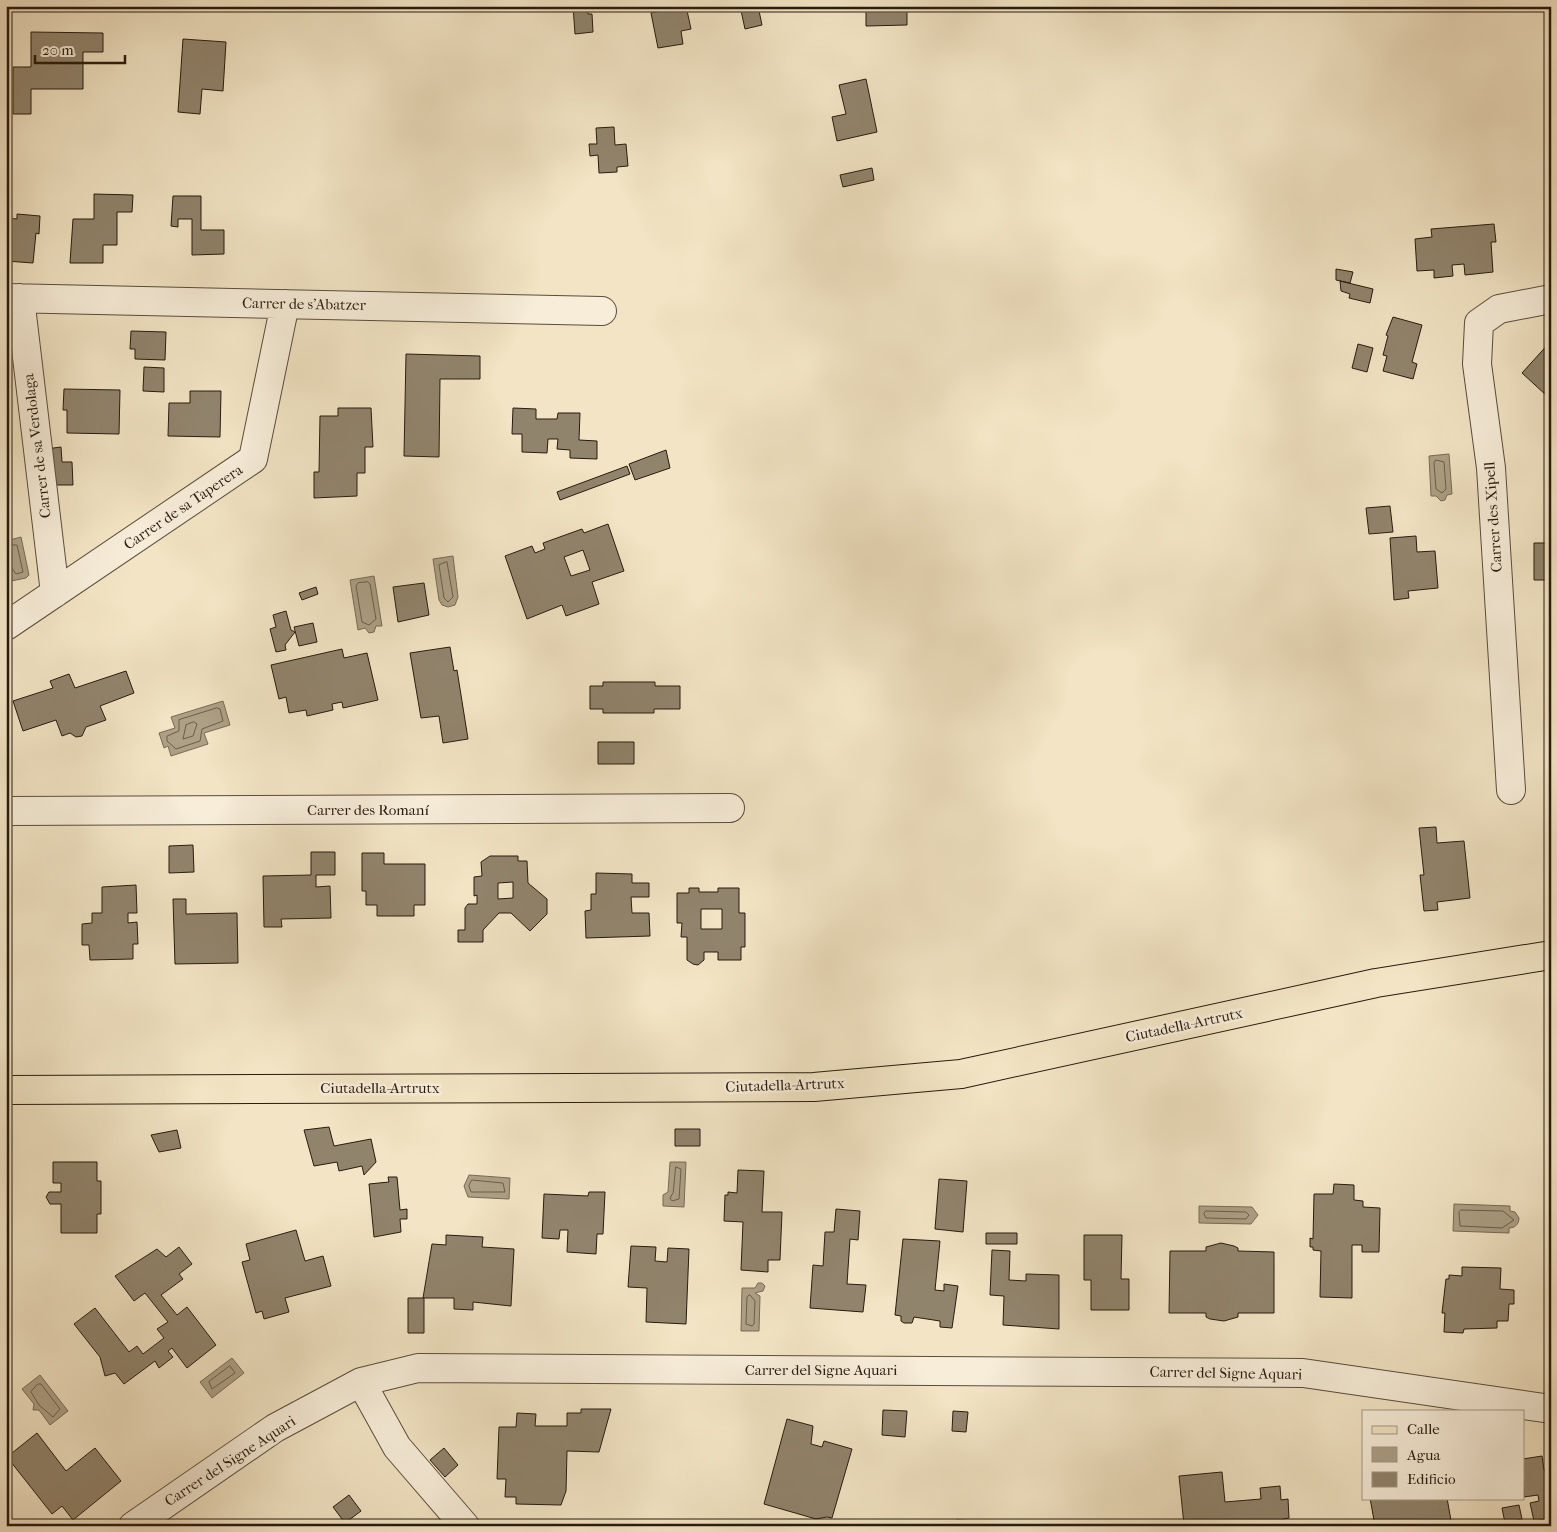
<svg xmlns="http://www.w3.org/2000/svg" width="1557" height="1532" font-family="'IM FELL French Canon',serif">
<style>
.water{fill:#ada086;stroke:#786b56}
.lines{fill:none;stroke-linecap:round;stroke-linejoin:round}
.shore{stroke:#6a5e4a;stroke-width:1}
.building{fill:#91846d;stroke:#281b0f;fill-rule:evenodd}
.minor-casing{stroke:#5a4d3c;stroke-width:30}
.major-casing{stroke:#281b0f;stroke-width:30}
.minor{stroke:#f7edd9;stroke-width:28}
.major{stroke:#f2e4c4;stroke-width:28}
.labels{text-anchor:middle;stroke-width:5;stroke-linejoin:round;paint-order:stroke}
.street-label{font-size:15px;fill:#281b0f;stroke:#f7edd9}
</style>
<rect width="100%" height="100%" fill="#f2e4c4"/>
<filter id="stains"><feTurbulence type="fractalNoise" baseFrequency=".004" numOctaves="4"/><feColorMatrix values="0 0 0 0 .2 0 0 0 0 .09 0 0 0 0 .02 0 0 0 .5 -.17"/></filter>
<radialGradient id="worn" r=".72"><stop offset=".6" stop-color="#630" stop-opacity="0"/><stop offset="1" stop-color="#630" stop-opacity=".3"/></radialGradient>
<path class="water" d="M1449,454l3,40 -5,1 -2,5 -4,1 -5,-5h-5l-2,-40z
M21,537l8,38 -3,3 -15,3 -5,-19v-21z
M453,556l5,41 -3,8 -7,2 -6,-2 -3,-5 -6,-41z
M374,576l8,50h-6l-2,6 -5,1 -4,-5 -7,2 -8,-50z
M223,701l7,24 -26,8 4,11 -37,12 -3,-10 -4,2 -5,-15 16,-5 -4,-11z
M670,1162h16l-2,45 -21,-1v-11l5,-3z
M469,1175l41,3 -1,21 -41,-2 -4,-11z
M1454,1204l56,2v5l5,1 4,6c0,6 -4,10 -10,10v5l-56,-2z
M1199,1206l53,1 6,8 -7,9 -52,-1z
M758,1283h4l3,3 -2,5 -8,2 5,3 -1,35h-18l1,-43h13z
M232,1358l12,15 -32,25 -12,-16z
M40,1375l28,36 -18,14 -11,-15h-6l1,-6 -12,-15z"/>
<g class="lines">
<path class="shore" d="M1436,460l8,2 2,27 -4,4 -6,-4 -2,-26z
M6,545h11l6,27 -7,2 -4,-6 -6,-1
M447,562l6,35 -5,5 -4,-4 -5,-33z
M368,582l2,2 6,35 -7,6 -7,-3 -6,-36 2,-3z
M217,708l3,1 3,12 -21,8 -2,12 -24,8 -9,-8v-5l12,-5v-11z
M194,722l3,2 -4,12 -10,3 3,-14z
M676,1167l5,2 -2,30 -7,2 -2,-3 3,-5z
M472,1180l31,3 2,9h-34l-2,-6z
M1461,1210l42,1 11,9 -12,8 -42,-2 -1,-14z
M1206,1211l40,1 3,3 -3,4 -40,-1 -2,-4z
M750,1295l5,6 -1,23 -2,2 -6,-2 1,-27z
M230,1366l5,7 -23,16 -3,-7z
M38,1384h3l19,25 -7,8 -14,-12 -8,-13z"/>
</g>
<path class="building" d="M573,6h15v8h4l1,18 -18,2z
M686,6l5,23 -10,2 2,13 -25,4 -7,-35z
M740,6h18l4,19 -17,4z
M866,6h41v19l-41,1z
M31,32l72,1v19h-20v37h-52v25h-18v-47h18z
M183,39l43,3 -3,49 -21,-2 -2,25 -22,-2z
M866,79l11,53 -40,9 -5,-24 14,-3 -7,-29z
M614,127l1,18 11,-1 2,22 -11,1v5l-18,1 -1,-18 -8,1 -1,-12h8l-1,-16z
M872,168l2,12 -31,7 -3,-12z
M94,194l39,1 -1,17h-15v33h-14v18h-33l3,-44h21z
M173,196h28v34h23v24l-32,1v-36h-14v8l-7,-1z
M17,214l23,2 -1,18 -3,-1 -3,30 -27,-2v-43l11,1z
M1494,224l2,18h-5l2,30 -28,3 -1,-11 -12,1 1,11 -19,2v-8l-17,1 -2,-32 17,-2 -1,-8z
M1336,269l17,3 -3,11 -14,-3z
M1340,281l33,8 -3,14 -21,-5 1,-4 -9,-3z
M1393,317l29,8 -10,37 5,2 -4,15 -30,-8 4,-15 -4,-1 5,-19 -2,-1z
M131,331l35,1 -1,28 -30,-1v-10h-5z
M1551,341v51l-4,4 -25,-23z
M1358,344l15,4 -6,24 -15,-4z
M406,354l74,2v23h-40l-1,78 -35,-1z
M144,367l20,1v24l-21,-1z
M64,389l56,1 -1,44 -52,-1v-23h-4z
M190,391h31l-1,46 -52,-1 1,-33h21z
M338,408h33l2,39h-8v26h-8v23l-43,2v-26h5l1,-56h18z
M513,408l23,1v10h21l1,-6h22l-1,27 18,1v18l-27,-1v-8l-13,-1 1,-10h-10l-1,14 -25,-1v-18h-10z
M61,447l1,15h10l1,23h-23l-4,-36z
M666,450l4,18 -35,12 -6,-16z
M627,466l3,8 -70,26 -3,-8z
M1390,506l3,26 -24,2 -3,-26z
M608,524l16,47 -32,11 7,22 -33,12 -4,-11 -35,14 -22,-63 27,-10 3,7 10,-4 -2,-6 39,-14 2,4zM583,550l7,20 -19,6 -7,-19z
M1416,536l1,16 18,-1 3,37 -30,3 1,7 -15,2 -4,-62z
M1534,543h17v37h-17z
M424,583l5,32 -31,7 -5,-35z
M316,587l2,7 -16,6 -3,-7z
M286,611l5,19 4,2 -10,13 1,5 -10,2 -6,-23 6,-2 -3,-12z
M313,623l4,19 -18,4 -5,-19z
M450,647l4,24 3,-1 11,69 -25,4 -4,-27 -18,2 -11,-65z
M342,649l2,9 23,-5 11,47 -35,8 -1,-6 -10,2 1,6 -26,6 -1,-6 -17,3 -3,-16 -7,2 -8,-34z
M126,671l8,22 -34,13 6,14 -20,7 -4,9 -6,1 -6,-4 -8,3 -6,-16 -33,11 -10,-30 40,-13 -3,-7 19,-7 6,14z
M603,682h52v4h25v23h-26v4h-51v-4h-13v-23h13z
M598,742h36v22h-36z
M1436,827l1,16 27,-2 6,57 -33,4 1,8 -14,1 -4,-36h4l-5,-47z
M193,845l1,27 -25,1v-27z
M311,852h24v23h-19v12l14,-1 1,32 -50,1 1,8h-18l-1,-51 48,-1z
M362,853h22v11h41v41h-11v11h-37v-11h-11v-14h-4z
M490,856h28v5h9l1,22 19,16v15l-17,17 -19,-18h-12l-16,17v12h-25v-12h7v-22l3,-4h9v-9l-3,1v-19l8,-1 -1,-14zM513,882v16l-15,1v-16z
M596,873l36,1v9h17v14h-18l1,16h17l1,23 -64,2 -1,-27 6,-1v-16h5z
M136,885l1,28h-9v10l9,-1 1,22h-5v15l-43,1 -1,-15h-7v-21l10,-1v-10h10v-26z
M689,888h10v4h19v-4h21v25h6v34h-4v13h-23v-8h-14v8l-6,5 -5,-1 -6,-4v-23h-6l1,-14h-5v-30h12zM701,909h21v20h-21z
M173,899h13v15l51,-1 1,50 -63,1z
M329,1127l5,19 37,-7 5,23 -12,13 -2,-9 -23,5 -2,-9 -23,4 -10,-36z
M675,1129h25v17h-25z
M177,1130l4,18 -22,4 -8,-17z
M53,1162h44v19h4v33h-4v19h-36v-29h-11l-4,-7 3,-5h12v-9h-8z
M738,1170l26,1 -2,41h20l-2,48h-12v12l-27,-2 2,-48 -19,-1 1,-26h3v-3l9,1z
M388,1177h9l3,33 7,-1v10h-7l1,13 -27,5 -5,-53 20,-2z
M939,1179l28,2 -4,51 -28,-3z
M1334,1184l20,1v15l9,1v6l17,1 -1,44h-17v-7h-10v53l-32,-1 1,-46 -8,-1v-3h-3v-9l3,1 1,-45h19z
M589,1192h16l-2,42h-6l-1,20 -29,-2 1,-22h-8l-1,9 -17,-1 2,-44 44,2z
M836,1209l24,2 -2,29 -8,-1 -3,45 19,1 -3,27 -53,-4 3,-43 10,1 2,-34h9z
M296,1230l9,31 18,-5 8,30 -46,12 4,14 -25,7 -2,-8 -6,2 -14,-51 8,-2 -4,-16z
M986,1233h31v11h-31z
M446,1235l37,2 -1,10 32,2 -3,57 -38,-4v8l-19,-1v-11h-31l9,-54 14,1z
M1084,1235h38l-1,44h8v31h-38v-30h-7z
M903,1239l37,2 -5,49 9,1v-7l14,2 -6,42 -12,-1v-6l-26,-4 -2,6h-8l-3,-2v-5l-6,-1z
M1221,1243l13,3 4,2v3l36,1v61h-36v4l-14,4 -14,-2 -4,-2v-4h-37l1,-62h36v-4z
M631,1246l25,1 -1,14 12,1 1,-14 21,1 -3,75 -40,-2 1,-34 -19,-1z
M179,1247l13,17 -13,10 4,5 -22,16 16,20 10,-8 29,38 -29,23 -15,-20 -4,3 5,6 -14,11 -4,-7 -31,23 -9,-11 -10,3 -5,-19 -26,-33 21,-16 34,44 8,-6 6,8 21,-16 -7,-9 11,-7 -23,-29 -11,8 -19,-25 42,-27 9,8z
M992,1250l18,1 -1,29 17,1v-7l33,1v54l-56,-4 1,-29 -14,-1z
M1462,1267l39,1 -1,21 14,1v14h-5l-1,17h-11v7l-33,1 -1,4 -19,-1 1,-19h-3l4,-34h3v-4l13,1z
M408,1298h16v35h-16z
M581,1409h30l-12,43 -32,-1 -1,40 -5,14 -45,-1v-7h-11l1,-18h-9l2,-52h17l1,-14 19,1 -1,12h32v-13h14z
M883,1410l24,1 -2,26 -23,-2z
M953,1411l15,1 -2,20 -14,-1z
M787,1419l26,7 -2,18 11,3 2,-6 28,8 -20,69 -5,-1 -11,2 -52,-15z
M37,1433l29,38 29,-23 26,33 -48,39 -11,-14 -10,8 -45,-57z
M444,1448l14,17 -13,12 -15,-17z
M1542,1456l2,14 7,-1v49l-17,3 -4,-18 9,-2 -1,-6 -14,2 -1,-38z
M1222,1472l3,30 36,-3 -1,-11 20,-2 1,14 7,-1 1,19 -6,1v7l-99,-1 -5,-49z
M349,1495l12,16 -16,12 -12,-16z
M1370,1498h77l5,28h-77z
M1519,1505l3,14 -17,4 -3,-15z
M956,1520l26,1 -1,5h-26z"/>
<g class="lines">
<defs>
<path id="minor" d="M6,298l596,13
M20,298l35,295
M6,626l247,-167 32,-155
M1511,790l-20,-322 -14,-104 2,-41 20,-14 52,-10
M6,811l724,-3
M361,1382l36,65 68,79
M133,1526l142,-98 86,-46 57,-14 885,5 248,36"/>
<path id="major" d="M6,1090l808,-3 147,-13 415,-91 175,-28"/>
</defs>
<use href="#minor" class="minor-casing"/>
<use href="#major" class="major-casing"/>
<use href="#minor" class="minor"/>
<use href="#major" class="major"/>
</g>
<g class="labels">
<g class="street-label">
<text transform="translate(304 304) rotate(1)" y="5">Carrer de s'Abatzer</text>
<text transform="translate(37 446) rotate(-97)" y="5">Carrer de sa Verdolaga</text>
<text transform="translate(183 507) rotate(-34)" y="5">Carrer de sa Taperera</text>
<text transform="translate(1493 517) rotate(-94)" y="5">Carrer des Xipell</text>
<text x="368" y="815">Carrer des Romaní</text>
<text transform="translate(1184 1025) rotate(-12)" y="5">Ciutadella-Artrutx</text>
<text transform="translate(785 1085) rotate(-2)" y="5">Ciutadella-Artrutx</text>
<text x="380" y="1093">Ciutadella-Artrutx</text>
<text x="821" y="1375">Carrer del Signe Aquari</text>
<text transform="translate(1226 1373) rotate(1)" y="5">Carrer del Signe Aquari</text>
<text transform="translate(230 1461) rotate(-33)" y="5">Carrer del Signe Aquari</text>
</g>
</g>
<rect width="1557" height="1532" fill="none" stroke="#f2e4c4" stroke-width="25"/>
<rect x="8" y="8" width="1542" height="1517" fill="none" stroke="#281b0f" stroke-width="2.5"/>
<rect x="12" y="12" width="1532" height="1507" fill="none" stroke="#281b0f"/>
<rect x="1362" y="1410" width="162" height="90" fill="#f7edd9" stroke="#a49988"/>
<rect x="1372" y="1426" width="25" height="8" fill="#f2e4c4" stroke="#a49988"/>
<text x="1407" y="1434" font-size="15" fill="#281b0f">Calle</text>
<rect x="1372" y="1447" width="25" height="15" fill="#ada086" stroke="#a49988"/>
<text x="1407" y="1460" font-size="15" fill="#281b0f">Agua</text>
<rect x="1372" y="1472" width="25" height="15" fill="#91846d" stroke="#a49988"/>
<text x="1407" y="1484" font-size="15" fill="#281b0f">Edificio</text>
<path d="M35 55v8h90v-8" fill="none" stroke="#281b0f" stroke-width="2.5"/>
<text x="42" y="55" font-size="15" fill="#281b0f" stroke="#f7edd9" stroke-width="4" paint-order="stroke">20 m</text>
<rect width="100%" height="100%" filter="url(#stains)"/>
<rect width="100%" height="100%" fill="url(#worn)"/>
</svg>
